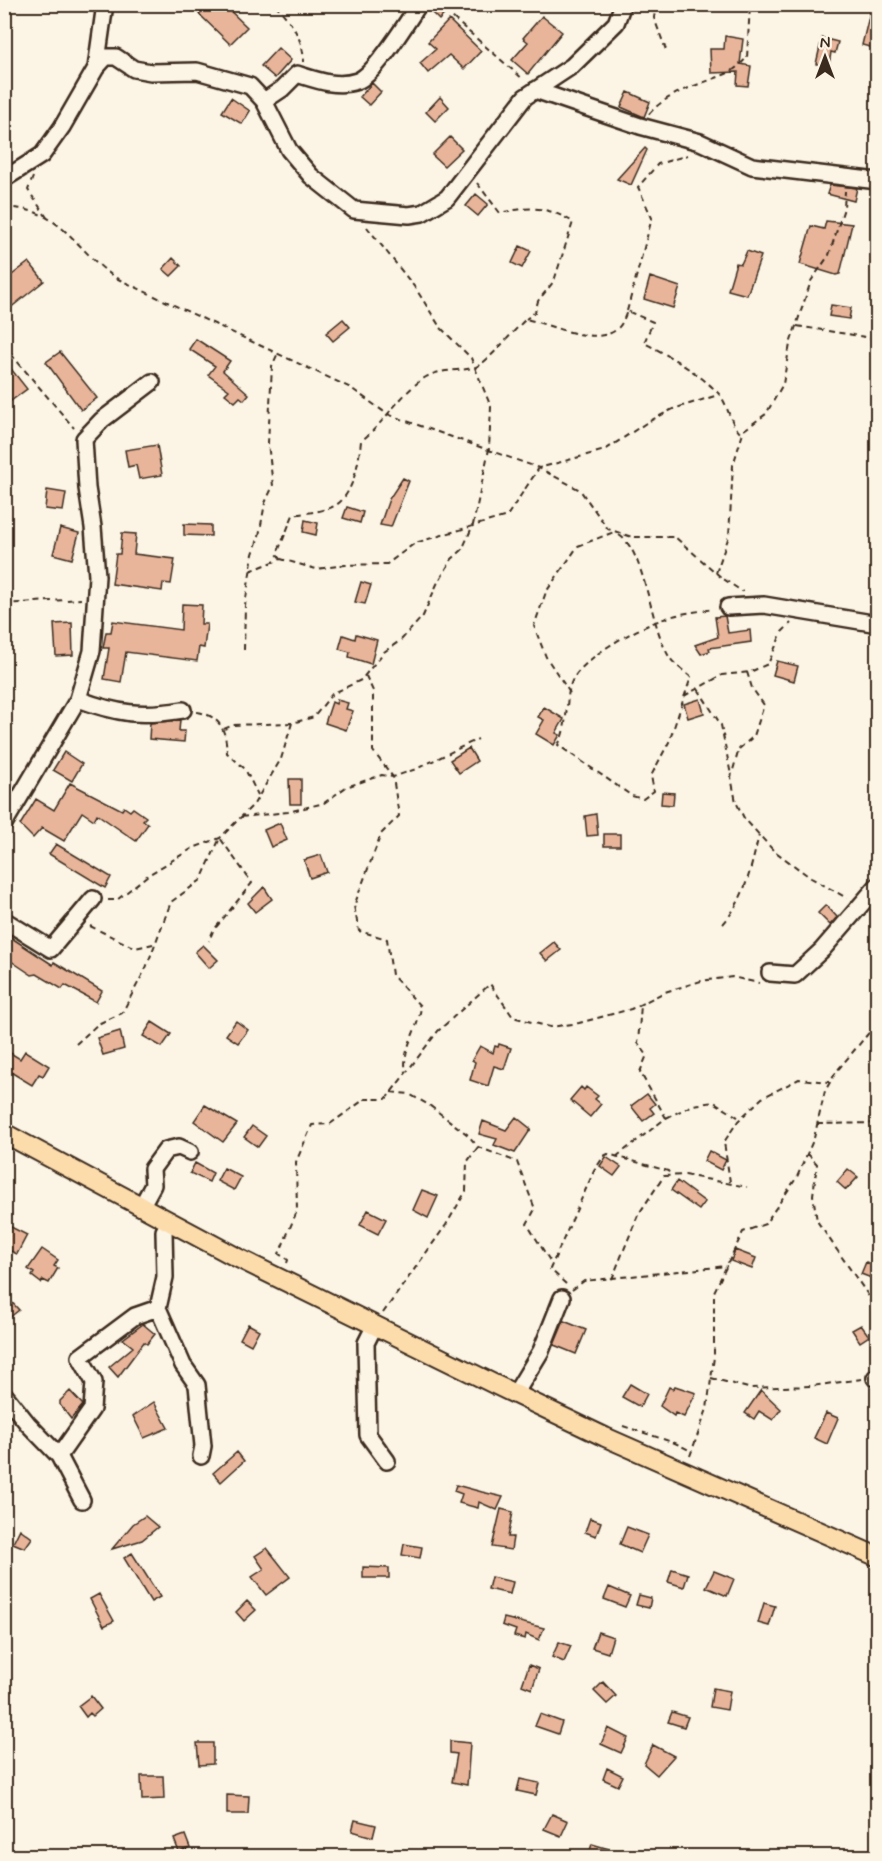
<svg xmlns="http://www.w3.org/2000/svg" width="882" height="1861" font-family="Mynerve,sans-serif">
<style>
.building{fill:#e8b59a;stroke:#3b2a1e;stroke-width:1.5}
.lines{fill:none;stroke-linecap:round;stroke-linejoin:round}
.minor-casing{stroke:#3b2a1e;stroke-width:20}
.major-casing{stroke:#3b2a1e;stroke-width:22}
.path{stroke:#3b2a1e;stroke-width:2;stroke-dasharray:6 4.5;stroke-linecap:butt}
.minor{stroke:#fcf5e5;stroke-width:15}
.major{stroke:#fddcac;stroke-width:18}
</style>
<rect width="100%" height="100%" fill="#fcf5e5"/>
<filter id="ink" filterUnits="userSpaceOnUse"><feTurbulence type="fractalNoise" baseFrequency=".0167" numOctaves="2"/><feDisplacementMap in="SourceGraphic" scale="12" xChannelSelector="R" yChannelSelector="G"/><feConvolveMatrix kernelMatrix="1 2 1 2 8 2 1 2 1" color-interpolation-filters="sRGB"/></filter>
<g filter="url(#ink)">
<path class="building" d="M208,4h15l24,23 -17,17 -31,-30z
M434,4h20l-15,16 -10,-10z
M872,4h6v45l-16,-4z
M542,16l20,16 -34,42 -16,-14 16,-18 -5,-4z
M449,20l32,31 -17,18 -15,-14 -21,18 -8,-10 16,-14 -8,-7z
M725,36l18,3 -3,25 11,2 -3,20 -11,-1 1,-13 -27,1 -1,-24h14z
M822,38l16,4 -3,11 -4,-1 -2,14 -13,-2z
M278,48l13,12 -16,18 -14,-12z
M372,83l9,9 -12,13 -9,-8z
M628,92l22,10 -6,15 -23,-10z
M440,97l9,10 -14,14 -9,-9z
M231,98l19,13 -8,13 -20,-12z
M450,137l12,12 -18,17 -12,-11z
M645,148l2,2 -16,35 -14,-6z
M830,185l27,3 -3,13 -27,-7z
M476,194l12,10 -10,12 -12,-10z
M826,221l26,3 -12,50 -4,1 -36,-11 11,-38 13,3z
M520,246l11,5 -9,17 -10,-5z
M747,251l14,5 -14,39 -19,-5 8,-27 5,1z
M173,258l8,8 -10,10 -8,-7z
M29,262l15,19 -40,32v-32z
M650,277l30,10 -7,21 -29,-9z
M831,305l20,3 -2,11 -20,-3z
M343,319l7,8 -17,14 -7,-8z
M196,339l34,22 -7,10 26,23 -5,6 -4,-3 -5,5 -10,-8 4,-4 -21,-15 7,-9 -26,-17z
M60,352l37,46 -16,12 -35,-48z
M4,360l23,29 -23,17z
M157,445l5,30 -23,4 -3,-14 -8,2 -3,-17z
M403,478l6,3 -18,46 -11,-2 9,-26z
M47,490l19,3 -3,18 -18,-2z
M347,507l16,5 -3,11 -17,-5z
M305,520l13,3 -2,12 -13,-3z
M184,524l27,1v11l-27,-1z
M60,528l19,5 -7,26 -19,-5z
M122,533l14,1 -2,20 41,5 -4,25 -8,-1 -1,8 -50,-7 4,-30h4z
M361,582l10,3 -6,19 -10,-2z
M182,604l20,1 -1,19h6l-3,24 -5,-1 -2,14 -71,-9 -5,30 -17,-3 5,-31h-6l3,-16h5l2,-11 68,9z
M725,616l3,17 22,-3 1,12 -42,6 1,3 -9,3 -6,-9 23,-8 -3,-20z
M72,623l1,32 -17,1 -2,-32z
M356,634l21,6 -6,24 -22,-7 1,-5 -11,-3 4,-14 12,4z
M777,661l21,5 -4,15 -21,-6z
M700,699l4,14 -16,5 -4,-14z
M337,700l11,3 -2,6 7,2 -7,19 -21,-7 7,-21 4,2z
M544,707l20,12 -8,14 4,2 -6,10 -18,-11 8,-14 -6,-3z
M180,720l-1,11h6l-1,11 -35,-3 1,-16z
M469,748l8,13 -18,12 -9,-13z
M64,752l18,12 -10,17 -19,-11z
M289,779h12v25h-11z
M70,783l52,27 2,-3 6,4 3,-3 13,9 -3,3 5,4 -12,17 -39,-27 -3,6 -12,-8 -18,29 -22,-13 -9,10 -13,-13 16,-26 18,11z
M662,792l12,1 -1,12 -12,-1z
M596,814l2,21 -11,1 -2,-20z
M280,823l7,17 -16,7 -7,-17z
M604,834h16v12h-16z
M56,844l55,33 -6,11 -56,-34z
M321,855l6,17 -17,6 -6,-18z
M264,887l8,12 -17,13 -7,-9z
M826,905l11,12 -7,8 -12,-12z
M4,933l49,32 1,-3 48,29 -6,11 -31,-17 -3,4 -25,-15 -5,1 -18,-12 -10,-7z
M554,942l7,8 -14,11 -7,-8z
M203,945l15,15 -9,8 -14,-16z
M236,1021l12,9 -10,13 -12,-8z
M152,1022l19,12 -9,13 -19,-11z
M120,1031l4,18 -21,6 -6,-17z
M499,1044l12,4 -7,21 -10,-3 -6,20 -18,-6 5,-18 -3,-2 8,-14 13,7 2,-7 3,1z
M4,1049l16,10 5,-8 24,15 -6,10 -4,-2 -7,11 -28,-17z
M581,1087l3,3 2,-3 12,9 -3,3 6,5 -11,13 -20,-17z
M647,1094l8,10 -5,4 4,5 -11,8 -12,-15z
M205,1105l32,19 -14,18 -29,-21z
M516,1117l15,12 -16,24 -21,-8 3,-6 -18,-5 4,-13 23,9z
M252,1126l14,10 -8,11 -14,-10z
M709,1151l17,9 -5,10 -17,-9z
M606,1157l15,10 -7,9 -14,-10z
M195,1163l18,10 -4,9 -19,-9z
M224,1168l17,9 -7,13 -17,-9z
M848,1169l10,8 -12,13 -9,-8z
M677,1181l28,21 -6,8 -28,-20z
M422,1190l16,6 -10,22 -15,-8z
M368,1210l18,9 -8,15 -18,-9z
M9,1226l18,9 -10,19 -13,-6v-14z
M42,1249l16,11 -4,6 4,2 -9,15 -6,-3 -2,3 -9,-7 2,-3 -6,-4z
M735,1250l21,8 -4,11 -21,-8z
M866,1262l12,5 -4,12 -13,-5z
M4,1294l15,16 -15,12z
M564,1321l22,9 -10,24 -22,-9z
M143,1324l12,10 -8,10 -3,-2 -26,35 -9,-10 24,-20 -10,-8z
M248,1324l11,6 -8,15 -11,-6z
M861,1325l8,11 -9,6 -8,-12z
M630,1384l17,10 -7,13 -18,-10z
M675,1386l21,7 -12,24 -9,-4 -1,3 -14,-10 9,-19 4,2z
M761,1390l20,19 -8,11 -14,-9 -5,8 -9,-6z
M70,1391l13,14 -12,14 -11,-14v-4z
M154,1402l14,26 -24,10 -11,-22z
M826,1413l12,5 -11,26 -13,-6z
M237,1452l7,9 -23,21 -8,-9z
M456,1485l26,7 21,5 -6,13 -18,-8 -1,6 -19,-5 3,-9 -8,-3z
M501,1509l12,3 -5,25h5l-2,13 -19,-3z
M145,1516l13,11 -16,13 -30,9 21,-25z
M590,1518l11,4 -5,14 -11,-4z
M627,1527l21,8 -8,18 -20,-9z
M20,1529l12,9 -7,10 -12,-5z
M404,1544l18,3 -2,11 -18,-3z
M267,1548l23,29 -24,18 -14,-18 12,-8 -9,-13z
M132,1553l28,44 -9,5 -27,-44z
M363,1567l26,1v10h-26z
M672,1569l16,5 -4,13 -16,-5z
M714,1571l20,8 -7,17 -21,-9z
M491,1577l22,5 -3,12 -22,-5z
M609,1587l21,9 -5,11 -21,-8z
M99,1594l15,27 -10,5 -14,-27z
M639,1595l12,3 -2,10 -13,-3z
M247,1601l9,9 -12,11 -8,-9z
M764,1603l11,3 -6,20 -11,-3z
M504,1618l40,10 -5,12 -13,-6 -1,5 -11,-3 2,-6 -14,-5z
M598,1632l15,5 -5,16 -16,-5z
M559,1642l12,4 -7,16 -12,-5z
M529,1665l10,4 -7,20 -10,-4z
M603,1682l13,14 -9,8 -13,-13z
M713,1688l17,3 -3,19 -17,-3z
M91,1696l10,13 -8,7 -3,-3 -4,4 -8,-11z
M672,1712l16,5 -4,10 -16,-5z
M540,1714l22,8 -4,12 -23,-8z
M608,1728l20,10 -7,15 -20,-9z
M450,1741l20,2 -3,42 -15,-3 5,-28 -7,-1z
M197,1743h16v21l-14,1z
M653,1745l21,11 -17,19 -13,-11z
M607,1768l16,8 -5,10 -15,-7z
M141,1776h22l1,23 -22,1z
M520,1779l19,4 -3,12 -19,-4z
M227,1795l22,1 -1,18h-21z
M552,1814l16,7 -7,15 -17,-7z
M355,1820l21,5 -3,12 -21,-6z
M185,1835l5,13 -11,4 -5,-13z
M592,1844l31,9v4h-35z"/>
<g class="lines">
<defs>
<path id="minor" d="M96,68l10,-11h10l18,12 17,3 46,-1 53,15 14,15 25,49 22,26 43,34 55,5 13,-2 25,-15 78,-101 47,-31 44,-43 7,-19
M535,90l105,36 60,16 52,24 126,15
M264,101l18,-12 15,-15c19,6 40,14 60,7 18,-6 50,-59 62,-77
M4,179l38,-24 20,-28 34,-59 9,-64
M728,607l36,-2 114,19
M78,699c40,15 63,18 105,11
M4,824l74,-125 14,-48 5,-75 -4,-49 -6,-39 -3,-49 18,-19 50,-38
M4,920l47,29 42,-50
M770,973l25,2 27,-25 56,-65
M141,1207l12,-22 -1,-16 14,-19 13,-3 11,5
M158,1308l25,57 14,20 6,61 -2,10
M375,1325l-9,18 2,92 19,26
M875,1378l3,1
M4,1394l24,30 31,32 23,44
M515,1394l26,-43 21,-53
M59,1456l33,-47 2,-27 -14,-25 55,-41 23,-8 7,-31 -1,-46 6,-10"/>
<path id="major" d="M4,1133l232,124 260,128 109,52 273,120"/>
</defs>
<use href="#minor" class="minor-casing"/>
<use href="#major" class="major-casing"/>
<path class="path" d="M275,4c16,18 28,34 29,58
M437,4l87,76
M656,4l-2,14 12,32
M649,114c21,-24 52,-29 79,-41 7,-3 13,-10 19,-15l3,-54
M33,177l-5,13 20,29
M477,183l23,30c31,-7 46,-7 73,9l-19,59 -16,20 -3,11 -9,7
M4,207c11,1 23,2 33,6 32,12 50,47 79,65l235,110 36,26 152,54 41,22 28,39 24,8h43l47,41 21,14
M627,311l25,-93 -14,-31 20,-23 30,-9
M797,326l81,13
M4,346l70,82
M619,535c27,17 31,93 51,123 5,7 14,13 21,19l-22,65 -18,34 3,15 -11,8 -11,-3 -74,-51c12,-21 6,-50 15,-66 16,-27 74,-57 104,-64 12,-3 25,-4 36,-6
M281,559l-4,-5 16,-39c14,-3 39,-3 49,-15 13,-15 17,-40 19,-59 24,-18 39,-48 65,-64 15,-9 35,-5 50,-10 12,-5 38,-37 50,-48 23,5 73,29 92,9 4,-3 7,-12 9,-17l26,11 -9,21c23,11 58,32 75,51 10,12 9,27 23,41
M250,571l31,-12 35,10 29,-4 42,-1 28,-21 92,-27 32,-48 66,-18 41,-27 27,-14 45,-14
M716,573l13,-37 4,-71 11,-35 22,-16 17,-30 7,-40 21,-63 18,-26 15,-47 1,-17
M4,604l77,-5
M244,650l1,-45 8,-51 6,-18 6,-33 8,-17 -5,-43 4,-77 6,-13
M747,672l5,16 12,17 -10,31 -15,13 -8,28 5,25 8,16 29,32 38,28 36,20
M366,676l7,15v60l20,26 6,39 -18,18 -27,72 5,25 28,8 5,36 29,32c-3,24 -20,43 -15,65
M698,689l23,36 10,50
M570,693l-24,-36 -12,-31 12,-34 32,-46 36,-14
M684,696l38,-21 28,-3 18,-8 14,-32 9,-9
M197,712c24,4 29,19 30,41l18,16 13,26
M224,729l9,-4 59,-2
M241,817l47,-5 36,-9 22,-16 36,-12 11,2 23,-8 62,-30
M108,900h9l31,-25 45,-27 27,-10 34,-34 27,-45 11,-36 22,-6 18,-23 29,-14 23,-28 17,-12 22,-24 14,-32 15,-25 10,-9 11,-25 16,-76 2,-42 -20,-49 -31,-31 -24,-38 -49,-62
M723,924c22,-25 28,-56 36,-89
M90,926l45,22 18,-4
M76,1044l22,-20 24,-11 24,-45 25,-66 30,-22 19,-42 32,45 -39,48 -4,10
M391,1092l18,2 20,11 39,30 10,12 39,15 18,47 -8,15 25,40
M666,1118l27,-13 21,-3 27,17
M817,1124l61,-1
M807,1153l10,11 -4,31 4,26 51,74 10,27
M616,1157l50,-39 -26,-46 7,-17 -9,-12 3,-38
M730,1182l-6,-40 14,-21 24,-23 37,-19 31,3
M287,1263l1,-3 -9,-6 18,-43 -1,-49 16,-37 18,-1 35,-25h21l52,-68 52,-47 23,33 37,10 29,-4 52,-14 34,-17 36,-11 31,-4 27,6
M612,1279l26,-64 26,-39 21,-1 62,12
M566,1284l-16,-15 44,-98 10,-15 4,-2 60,17 3,5
M572,1290l12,-9 143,-15
M383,1313l63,-88 20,-34 1,-29 11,-15
M711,1378l37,10 64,-2 50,-7
M623,1426l52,17 16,8
M690,1456l17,-47 7,-52v-65l29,-60 22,-8 32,-47 17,-39 11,-47 11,-19 42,-50"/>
<use href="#minor" class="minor"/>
<use href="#major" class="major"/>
</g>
</g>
<rect width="882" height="1861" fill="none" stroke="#fcf5e5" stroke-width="24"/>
<rect x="12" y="12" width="858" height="1837" fill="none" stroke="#3b2a1e" stroke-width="2" filter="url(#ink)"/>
<g transform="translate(825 57)" stroke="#fcf5e5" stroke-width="4.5" paint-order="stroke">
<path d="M0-4.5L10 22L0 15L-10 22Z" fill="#3b2a1e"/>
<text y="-9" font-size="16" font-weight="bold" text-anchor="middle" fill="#3b2a1e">N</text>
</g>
</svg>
